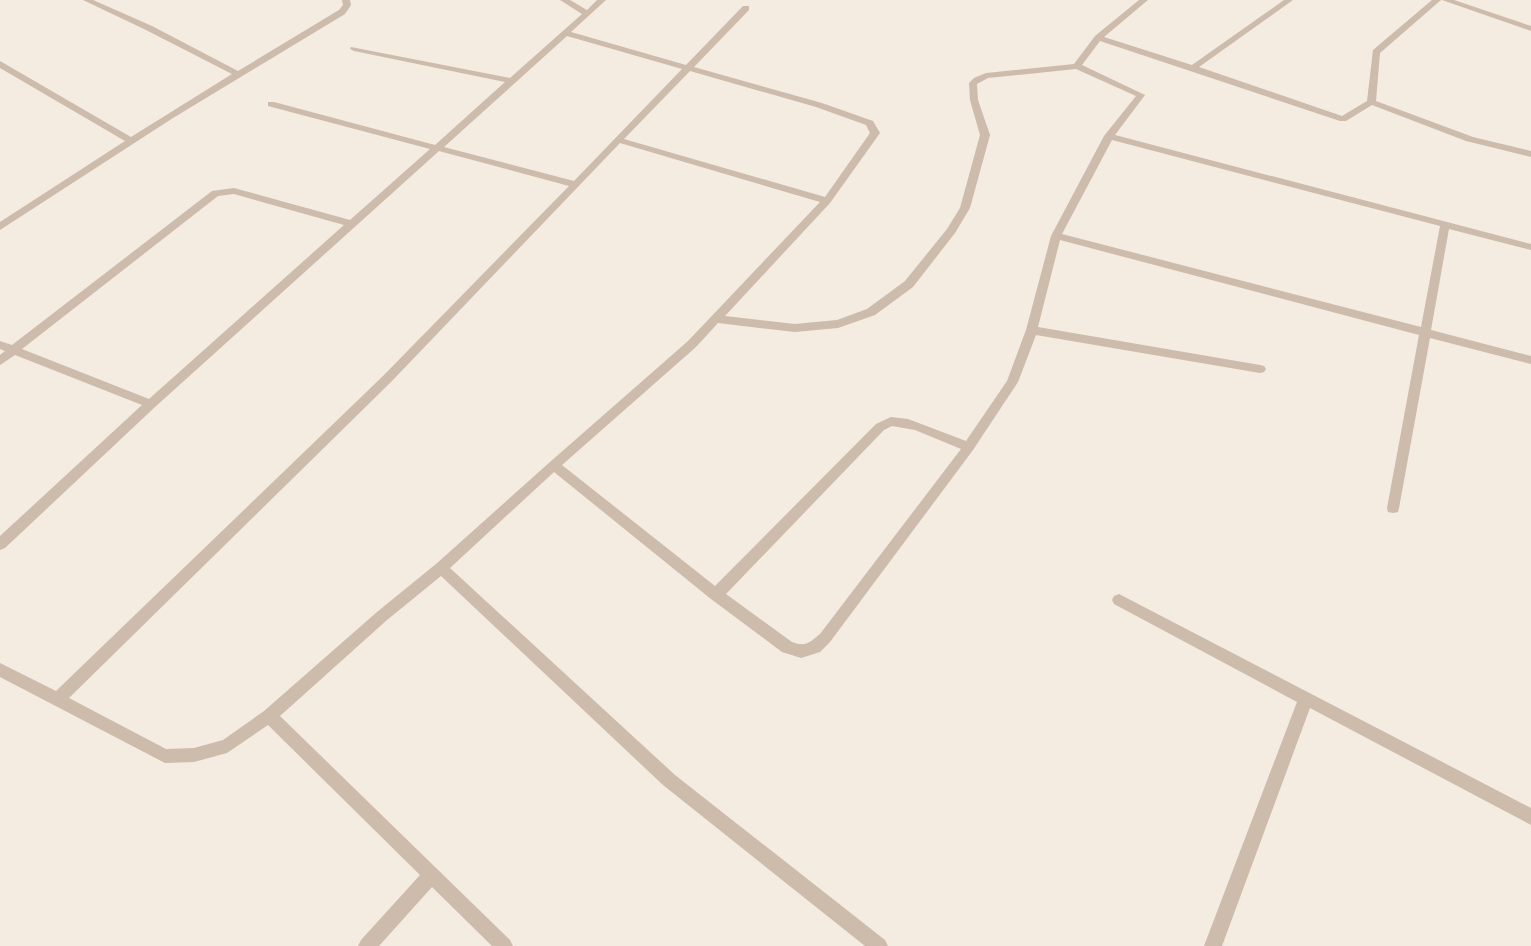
<svg xmlns="http://www.w3.org/2000/svg" width="1531" height="946" font-family="'Space Grotesk',sans-serif">
<style>
.lines{fill:none;stroke-linecap:round;stroke-linejoin:round}
.minor{fill:#cdbbac;fill-rule:evenodd}
</style>
<rect width="100%" height="100%" fill="#f4ebe1"/>
<g class="lines">
<path class="minor" d="M83,0h10l59,26 86,45 101,-61 4,-5 -1,-5h8l1,5 -6,9 -172,104 -173,112v-8l125,-81 -125,-73v-7l131,76 101,-63 -86,-44z
M560,0h10l17,10 10,-10h9l-35,32 115,33 57,-59h6v4l-55,57 128,36 51,18 7,12 -50,70 -105,113 70,8 42,-4 30,-11 38,-28 42,-52 13,-21 20,-73 -10,-35 -1,-17 5,-5 12,-5 88,-9 21,-28 44,-36h9l-44,37 88,28 92,-65h9l-94,67 143,49 25,-15 6,-51 59,-50h9l-61,53 -4,48 97,36 58,14v6l-65,-16 -94,-36 -26,16h-6l-240,-80 -18,24 63,30 -30,40 416,109v6l-82,-21 -18,101 100,26v8l-101,-26 -31,170 -1,4 -5,1 -5,-1 -1,-4 32,-173 -359,-95 -22,87 222,38 4,1 2,3 -2,3 -4,1 -224,-38 -18,47 -45,68 -143,192 -10,10 -19,6 -19,-6 -71,-53 -157,-127 -104,96 225,207 210,165 3,6h-23l-202,-161 -222,-209 -54,44 -107,96 230,224 3,6h-21l-60,-59 -53,59h-21l3,-6 59,-65 -152,-150 -41,28 -33,9 -29,1 -165,-86v-14l56,28 327,-315 186,-190 -130,-35 -284,256 -150,141 -5,2v-14l142,-131 -127,-50 -15,10v-10l5,-4 -5,-2v-8l12,4 200,-154 22,-3 116,32 80,-71 -162,-43v-4h6l161,43 70,-63 -151,-31 -4,-2 1,-2 159,31 72,-64zM567,36l115,33 -108,112 -130,-34zM1076,69l60,27 -32,40 -53,100 -25,94 -19,51 -41,60 -58,-22 -17,-2 -15,7 -161,162 -153,-121 134,-118 22,-24 77,9 43,-4 37,-13 38,-28 42,-54 15,-25 20,-73 -12,-35 -1,-16 11,-6zM690,71l126,36 50,18 4,8 -45,64 -201,-58zM1112,140l328,86 -19,101 -359,-93zM620,143l200,59 -132,139 -138,121 -114,102 -59,48 -113,99 -41,29 -29,8 -28,1 -97,-51 322,-316zM234,194l110,31 -195,174 -127,-50 196,-153zM892,426l23,4 46,19 -141,185c-11,9 -14,13 -28,8l-66,-48 158,-164z
M1442,0h12l77,26v5z
M1119,594l412,214v17l-221,-117 -88,238h-18l93,-244 -183,-98 -2,-4 2,-4z"/>
</g>
</svg>
